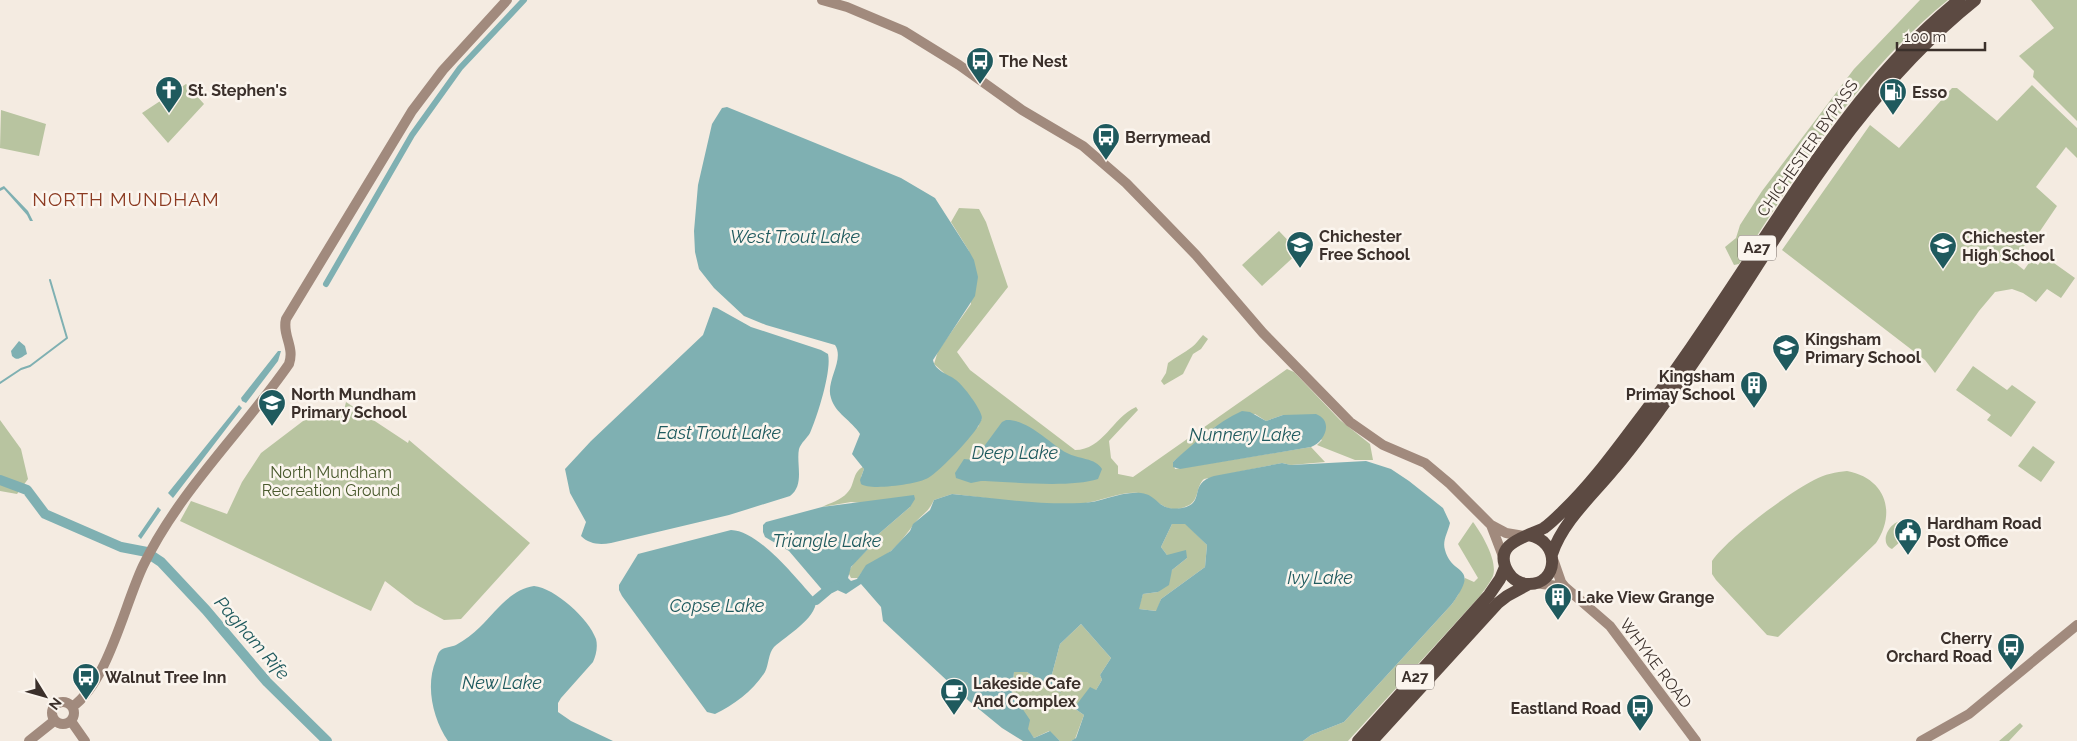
<svg xmlns="http://www.w3.org/2000/svg" width="2077" height="741" font-family="Raleway,sans-serif">
<style>
.green{fill:#b8c4a0}
.water{fill:#7fb0b2;fill-rule:evenodd}
.lines{fill:none;stroke-linecap:round;stroke-linejoin:round}
.stream{stroke:#7fb0b2;stroke-width:2}
.canal{stroke:#7fb0b2;stroke-width:6}
.river{stroke:#7fb0b2;stroke-width:10}
.secondary{stroke:#a18a7d;stroke-width:10}
.highway{stroke:#5c4a42;stroke-width:12}
.labels{text-anchor:middle;stroke-width:5;stroke-linejoin:round;paint-order:stroke}
.shield{fill:#fbf5ee;stroke:#756b66;stroke-width:1}
.shield-label{font-size:15px;font-weight:bold;fill:#3b302b}
.poi-label{font-size:16px;font-weight:bold;fill:#3b302b;stroke:#fbf5ee;text-anchor:start}
.street-label{font-size:16px;fill:#3b302b;stroke:#fbf5ee}
.park-label{font-size:16px;fill:#4a5a2e;stroke:#fbf5ee}
.water-label{font-size:18px;font-style:italic;fill:#1f5a5e;stroke:#fbf5ee}
.quarter-label{font-size:19px;letter-spacing:1px;fill:#8c3b22;stroke:#fbf5ee}
</style>
<rect width="100%" height="100%" fill="#f4ebe1"/>
<path class="green" d="M1920,0h28c-89,72 -148,169 -209,264l-5,1 -9,-18 11,-9 4,-13 22,-34 92,-122z
M2031,0h46v121l-44,-44 1,-6 -15,-15 35,-28z
M186,84l18,20 -36,39 -26,-30z
M2032,85l45,43v30l-11,-11 -30,40 21,19 -21,31 -4,-3 -18,28 10,8 7,-10 7,5 6,-9 31,22 -14,20 -14,-9 -11,13 -13,-9 -11,-4 -17,3 -16,19 -44,62 -10,-13 -143,-110 88,-125 29,23 53,-60h5l40,33z
M1,110l45,14 -7,32 -39,-8z
M959,208l20,1 7,13 22,65 -51,65 13,18 105,80c28,0 37,-32 61,-43l2,3 -29,31 2,17 7,8v8l15,3 154,-108 7,3 46,48 30,24 3,16h-18l-38,-15 5,-5 -39,-25 -17,6 -11,-7 -40,13 -42,35 2,7 136,-22 14,15 -34,3 -9,-2 -78,16c-9,8 -4,22 -17,27 -22,10 -27,-7 -45,-12 -13,-5 -42,7 -56,9 -38,6 -94,-5 -134,-9l-18,6c-6,13 -12,14 -20,24 -7,9 -14,19 -23,27 -13,10 -24,11 -33,27h-7l-3,-6 6,-9 17,-17 3,-8 36,-31 -59,-5 -29,5c8,-4 19,-7 25,-14 8,-7 5,-21 16,-26l1,2 -3,8 117,-50 4,-9 -39,-46 -9,-8 4,-13 33,-47 -2,-53 -18,-29z
M1279,231l20,21 -37,34 -20,-21z
M1203,335l5,4 -7,10 -8,5 -10,20 -19,11 -3,-4 5,-8 2,-10c8,-6 16,-10 24,-16 4,-3 7,-8 11,-12z
M1973,366l34,24 5,-5 24,17 -25,35 -24,-17 4,-5 -35,-25z
M346,402l62,41 1,-3 121,103 -69,76 -17,1 -29,-16 -30,-23 -14,30 -191,-90 11,-20 36,13 15,-32 19,-29 46,-35 36,-4z
M0,420l21,29 7,30 -11,15 -17,-3z
M2033,446l22,16 -14,20 -23,-16z
M1847,471c38,7 50,41 29,72l-98,94 -11,-2 -51,-55 -4,-6v-13c17,-24 75,-67 102,-81 11,-6 22,-8 33,-9z
M1902,521l4,4 -5,16 -9,8c-14,-6 -2,-28 10,-28z
M1473,522c9,12 25,39 20,54 -3,7 -9,14 -13,20l-132,145h-45l8,-6 33,-13 108,-118 6,-9 7,-17 9,4 4,-4 -20,-34z
M1185,523l22,22 -2,22 -44,32 -4,12 -19,-2 5,-15 15,-2 14,-22 15,-12 -20,-3 -6,-8 11,-23z
M1081,624l30,34 -11,17 2,5 -6,10 -22,18 10,7 -9,24 -4,2h-11l-11,-10 -15,7 -7,-9 -15,-36 2,-21h13l33,20 -9,-14 9,-34z
M2020,723l3,3 -14,15h-10z"/>
<path class="water" d="M727,107l174,71 34,20 34,53 5,9 4,17 -3,19 -42,64c2,11 15,14 23,20 7,5 26,30 26,38 -1,11 -43,54 -54,60 -10,6 -58,13 -67,6l-1,-4 4,-11 -12,-15 8,-20c-8,-13 -25,-21 -29,-36 -6,-17 14,-38 4,-53l-69,-20 -22,-9 -30,-28 -15,-19 -4,-17 -1,-21 4,-46 14,-61 10,-16z
M4,186l24,25 5,10h-3l-3,-6 -23,-26 -4,2v-3z
M713,307l4,1 34,19 70,23 7,4c4,17 -11,63 -18,79 -3,5 -9,10 -11,16 -3,15 6,36 -9,47l-61,19 -118,28c-12,2 -22,1 -30,-7l5,-14 -16,-29 -5,-24 26,-28 112,-106z
M19,341l6,5 2,8c-6,3 -9,8 -15,2l-1,-5z
M278,351h3l-3,10 -32,42 -4,-2 -1,-3z
M239,405l3,3 -69,90 -5,-5z
M1242,411l8,1 16,9 17,-6 33,-1c18,7 9,28 -5,33l-131,22 -7,-2v-5c21,-19 43,-39 69,-51z
M1006,420c22,-1 43,23 61,33 11,6 29,5 35,16l-4,10c-27,9 -86,3 -117,2l-10,2 -15,-5 -1,-5 9,-14 10,1 28,-38z
M1366,461l25,8 18,12 34,27 7,15c-2,9 -8,18 -5,27 7,27 36,14 7,54l-108,118 -33,13 -8,6h-232l5,-3 8,-23 -10,-7 16,-21 6,3 6,-10 -2,-5 11,-17 -30,-34 -21,20 -9,34 10,15 -34,-21h-13l-2,21 18,27 -2,9 6,9 16,-7 10,10h-37l-21,-13 -33,-27 -86,-80 -2,-14 -20,-23 -15,10 -11,-5 -11,3 -35,-41 -24,-14 -2,-5v-7l3,-3 56,-15 92,-12 1,4 -5,8 -36,31 -3,8 -20,21 -3,11 3,3 6,-2 9,-14 25,-14 19,-20 3,-7 17,-14 4,-10 18,-6c43,4 86,11 129,9 20,0 39,-12 60,-10 18,2 16,19 41,15 25,-5 5,-24 32,-32l68,-13 9,2zM1172,524h13l22,21 -2,22 -44,32 -5,12 -17,-2 4,-15 15,-2 11,-7 3,-15 15,-12 -1,-8 -19,5 -6,-8z
M0,478l28,9 -3,5 -25,-10z
M158,507l3,3 -20,29 -3,-3z
M731,530c29,1 65,49 85,70 1,18 -29,35 -42,47 -6,7 -5,17 -9,25 -12,19 -31,33 -50,42l-8,-2 -85,-116 -3,-6v-5l19,-31z
M534,586c21,2 55,33 62,53 2,8 0,16 -3,23l-32,36 -3,5v9l13,9 42,20h-165c-15,-22 -23,-55 -12,-81 1,-3 2,-8 5,-10 4,-3 10,-3 15,-5 9,-5 17,-11 24,-18 17,-17 30,-37 54,-41z"/>
<g class="lines">
<path class="stream" d="M0,383l21,-14 9,-3 37,-28 -17,-58"/>
<path class="canal" d="M326,284l86,-149 48,-67 64,-68"/>
<path class="river" d="M0,480l27,10 18,24 76,33 26,5
M152,556l9,6 45,48 61,72 60,59
M816,600l13,-11 6,-3"/>
<path class="secondary" d="M822,0l25,7 57,24 55,34 63,45 61,36 43,37 40,41 30,31 67,78 87,89 33,23 42,18 25,21 41,41 15,8 18,3
M1491,525l13,34
M1553,559l8,23 4,5 45,39 86,115
M1535,583l30,4
M52 713a11 11 0 1 1 22 0a11 11 0 1 1-22 0Z
M72,707c36,-25 52,-101 71,-141 36,-75 99,-134 146,-202 6,-17 -7,-29 -3,-45l126,-208 31,-41 64,-70
M71,721l14,20
M29,741l25,-20
M1921,741l48,-27 108,-89"/>
<path class="highway" d="M1529,535c32,6 30,50 -1,49 -8,0 -16,-5 -20,-12 -17,-29 19,-35 36,-44 7,-5 13,-11 19,-17 25,-24 47,-53 68,-81 53,-68 99,-141 147,-213 53,-81 105,-155 181,-217
M1552,554c11,-33 41,-59 62,-85 19,-22 36,-46 53,-69 101,-138 172,-291 308,-400
M1358,741l131,-146 11,-16 5,-12
M1372,741l126,-138 9,-7 22,-12"/>
</g>
<defs>
<symbol id="bus-pin" viewBox="-11 -11 22 30"><path d="M0 17L-7.5 6A9.5 9.5 0 1 1 7.5 6Z" fill="#1f5a5e" stroke="#fbf5ee"/><path d="M-5-6H5V4H4V6H2V4H-2V6H-4V4H-5ZM-3.5-4V0h7V-4ZM-3.5 1.2v1.5H-2V1.2ZM2 1.2v1.5H3.5V1.2Z" fill="#fff"/></symbol>
<symbol id="church-pin" viewBox="-11 -11 22 30"><path d="M0 17L-7.5 6A9.5 9.5 0 1 1 7.5 6Z" fill="#1f5a5e" stroke="#fbf5ee"/><path d="M-1.2-6h2.4v3.5h3.3v2.4h-3.3V6h-2.4V-.1h-3.3v-2.4h3.3Z" fill="#fff"/></symbol>
<symbol id="fuel-pin" viewBox="-11 -11 22 30"><path d="M0 17L-7.5 6A9.5 9.5 0 1 1 7.5 6Z" fill="#1f5a5e" stroke="#fbf5ee"/><path d="M-5.5-6h7V0h2V4h1.3V-2.5L3-4.5l.8-.8L6-3V5H2.5V1h-1V6h-7ZM-4.2-4.7v3.2H.2V-4.7Z" fill="#fff"/></symbol>
<symbol id="school-pin" viewBox="-11 -11 22 30"><path d="M0 17L-7.5 6A9.5 9.5 0 1 1 7.5 6Z" fill="#1f5a5e" stroke="#fbf5ee"/><path d="M0-5L7-2L0 1L-7-2ZM-4 1L0 2.5L4 1V4Q0 6-4 4Z" fill="#fff"/></symbol>
<symbol id="building-pin" viewBox="-11 -11 22 30"><path d="M0 17L-7.5 6A9.5 9.5 0 1 1 7.5 6Z" fill="#1f5a5e" stroke="#fbf5ee"/><path d="M-4-6H4V6H1V3H-1V6H-4ZM-2.5-4.3h1.7v1.8h-1.7ZM.8-4.3h1.7v1.8H.8ZM-2.5-1h1.7V.8h-1.7ZM.8-1h1.7V.8H.8Z" fill="#fff"/></symbol>
<symbol id="civic-pin" viewBox="-11 -11 22 30"><path d="M0 17L-7.5 6A9.5 9.5 0 1 1 7.5 6Z" fill="#1f5a5e" stroke="#fbf5ee"/><path d="M-.6-6.5H3V-4.5H.6V-3L4-1V1h2V6H-6V1h2V-1L-.6-3ZM-1.2 2.5V6h2.4V2.5Z" fill="#fff"/></symbol>
<symbol id="cafe-pin" viewBox="-11 -11 22 30"><path d="M0 17L-7.5 6A9.5 9.5 0 1 1 7.5 6Z" fill="#1f5a5e" stroke="#fbf5ee"/><path d="M-5.5-4.5H6V0H3Q3 3.5 0 3.5H-2.5Q-5.5 3.5-5.5 0ZM3-3.2v2h1.7v-2ZM-6 4.5H4V6H-6Z" fill="#fff"/></symbol>
</defs>
<g fill-rule="evenodd">
<use href="#bus-pin" x="964" y="45" width="32" height="43"/>
<use href="#church-pin" x="153" y="74" width="32" height="43"/>
<use href="#fuel-pin" x="1877" y="76" width="32" height="43"/>
<use href="#bus-pin" x="1090" y="121" width="32" height="43"/>
<use href="#school-pin" x="1284" y="229" width="32" height="43"/>
<use href="#school-pin" x="1927" y="230" width="32" height="43"/>
<use href="#school-pin" x="1770" y="332" width="32" height="43"/>
<use href="#building-pin" x="1738" y="369" width="32" height="43"/>
<use href="#school-pin" x="256" y="387" width="32" height="43"/>
<use href="#civic-pin" x="1892" y="516" width="32" height="43"/>
<use href="#building-pin" x="1542" y="581" width="32" height="43"/>
<use href="#bus-pin" x="1995" y="631" width="32" height="43"/>
<use href="#bus-pin" x="70" y="661" width="32" height="43"/>
<use href="#cafe-pin" x="938" y="676" width="32" height="43"/>
<use href="#bus-pin" x="1624" y="692" width="32" height="43"/>
</g>
<g class="labels">
<g class="shield">
<rect x="1738" y="235.5" width="38" height="25" rx="4"/>
<rect x="1396" y="664.5" width="38" height="25" rx="4"/>
</g>
<g class="shield-label">
<text x="1757" y="253">A27</text>
<text x="1415" y="682">A27</text>
</g>
<g class="poi-label">
<text x="999" y="67">The Nest</text>
<text x="188" y="96">St. Stephen's</text>
<text x="1912" y="98">Esso</text>
<text x="1125" y="143">Berrymead</text>
<text x="1319" y="242">Chichester<tspan x="1319" dy="18">Free School</tspan></text>
<text x="1962" y="243">Chichester<tspan x="1962" dy="18">High School</tspan></text>
<text x="1805" y="345">Kingsham<tspan x="1805" dy="18">Primary School</tspan></text>
<text x="1735" y="382" text-anchor="end">Kingsham<tspan x="1735" dy="18">Primay School</tspan></text>
<text x="291" y="400">North Mundham<tspan x="291" dy="18">Primary School</tspan></text>
<text x="1927" y="529">Hardham Road<tspan x="1927" dy="18">Post Office</tspan></text>
<text x="1577" y="603">Lake View Grange</text>
<text x="1992" y="644" text-anchor="end">Cherry<tspan x="1992" dy="18">Orchard Road</tspan></text>
<text x="105" y="683">Walnut Tree Inn</text>
<text x="973" y="689">Lakeside Cafe<tspan x="973" dy="18">And Complex</tspan></text>
<text x="1621" y="714" text-anchor="end">Eastland Road</text>
</g>
<g class="street-label">
<text transform="translate(1807 148) rotate(-55)" y="6">CHICHESTER BYPASS</text>
<text transform="translate(1656 663) rotate(53)" y="6">WHYKE ROAD</text>
</g>
<g class="park-label">
<text x="331" y="478">North Mundham<tspan x="331" dy="18">Recreation Ground</tspan></text>
</g>
<g class="water-label">
<text x="795" y="243">West Trout Lake</text>
<text x="719" y="439">East Trout Lake</text>
<text x="1245" y="441">Nunnery Lake</text>
<text x="1015" y="459">Deep Lake</text>
<text x="827" y="547">Triangle Lake</text>
<text x="1320" y="584">Ivy Lake</text>
<text x="717" y="612">Copse Lake</text>
<text transform="translate(252 638) rotate(49)" y="6">Pagham Rife</text>
<text x="502" y="689">New Lake</text>
</g>
<g class="quarter-label">
<text x="126" y="206">NORTH MUNDHAM</text>
</g>
</g>
<g transform="translate(45 696) rotate(127)" stroke="#fbf5ee" stroke-width="4" paint-order="stroke">
<path d="M0-4L9 19L0 12L-9 19Z" fill="#3b302b"/>
<text y="-8" font-size="14" font-weight="bold" text-anchor="middle" fill="#3b302b">N</text>
</g>
<path d="M1897 42v8h88v-8" fill="none" stroke="#3b302b" stroke-width="2.5"/>
<text x="1904" y="42" font-size="15" fill="#3b302b" stroke="#fbf5ee" stroke-width="4" paint-order="stroke">100 m</text>
</svg>
